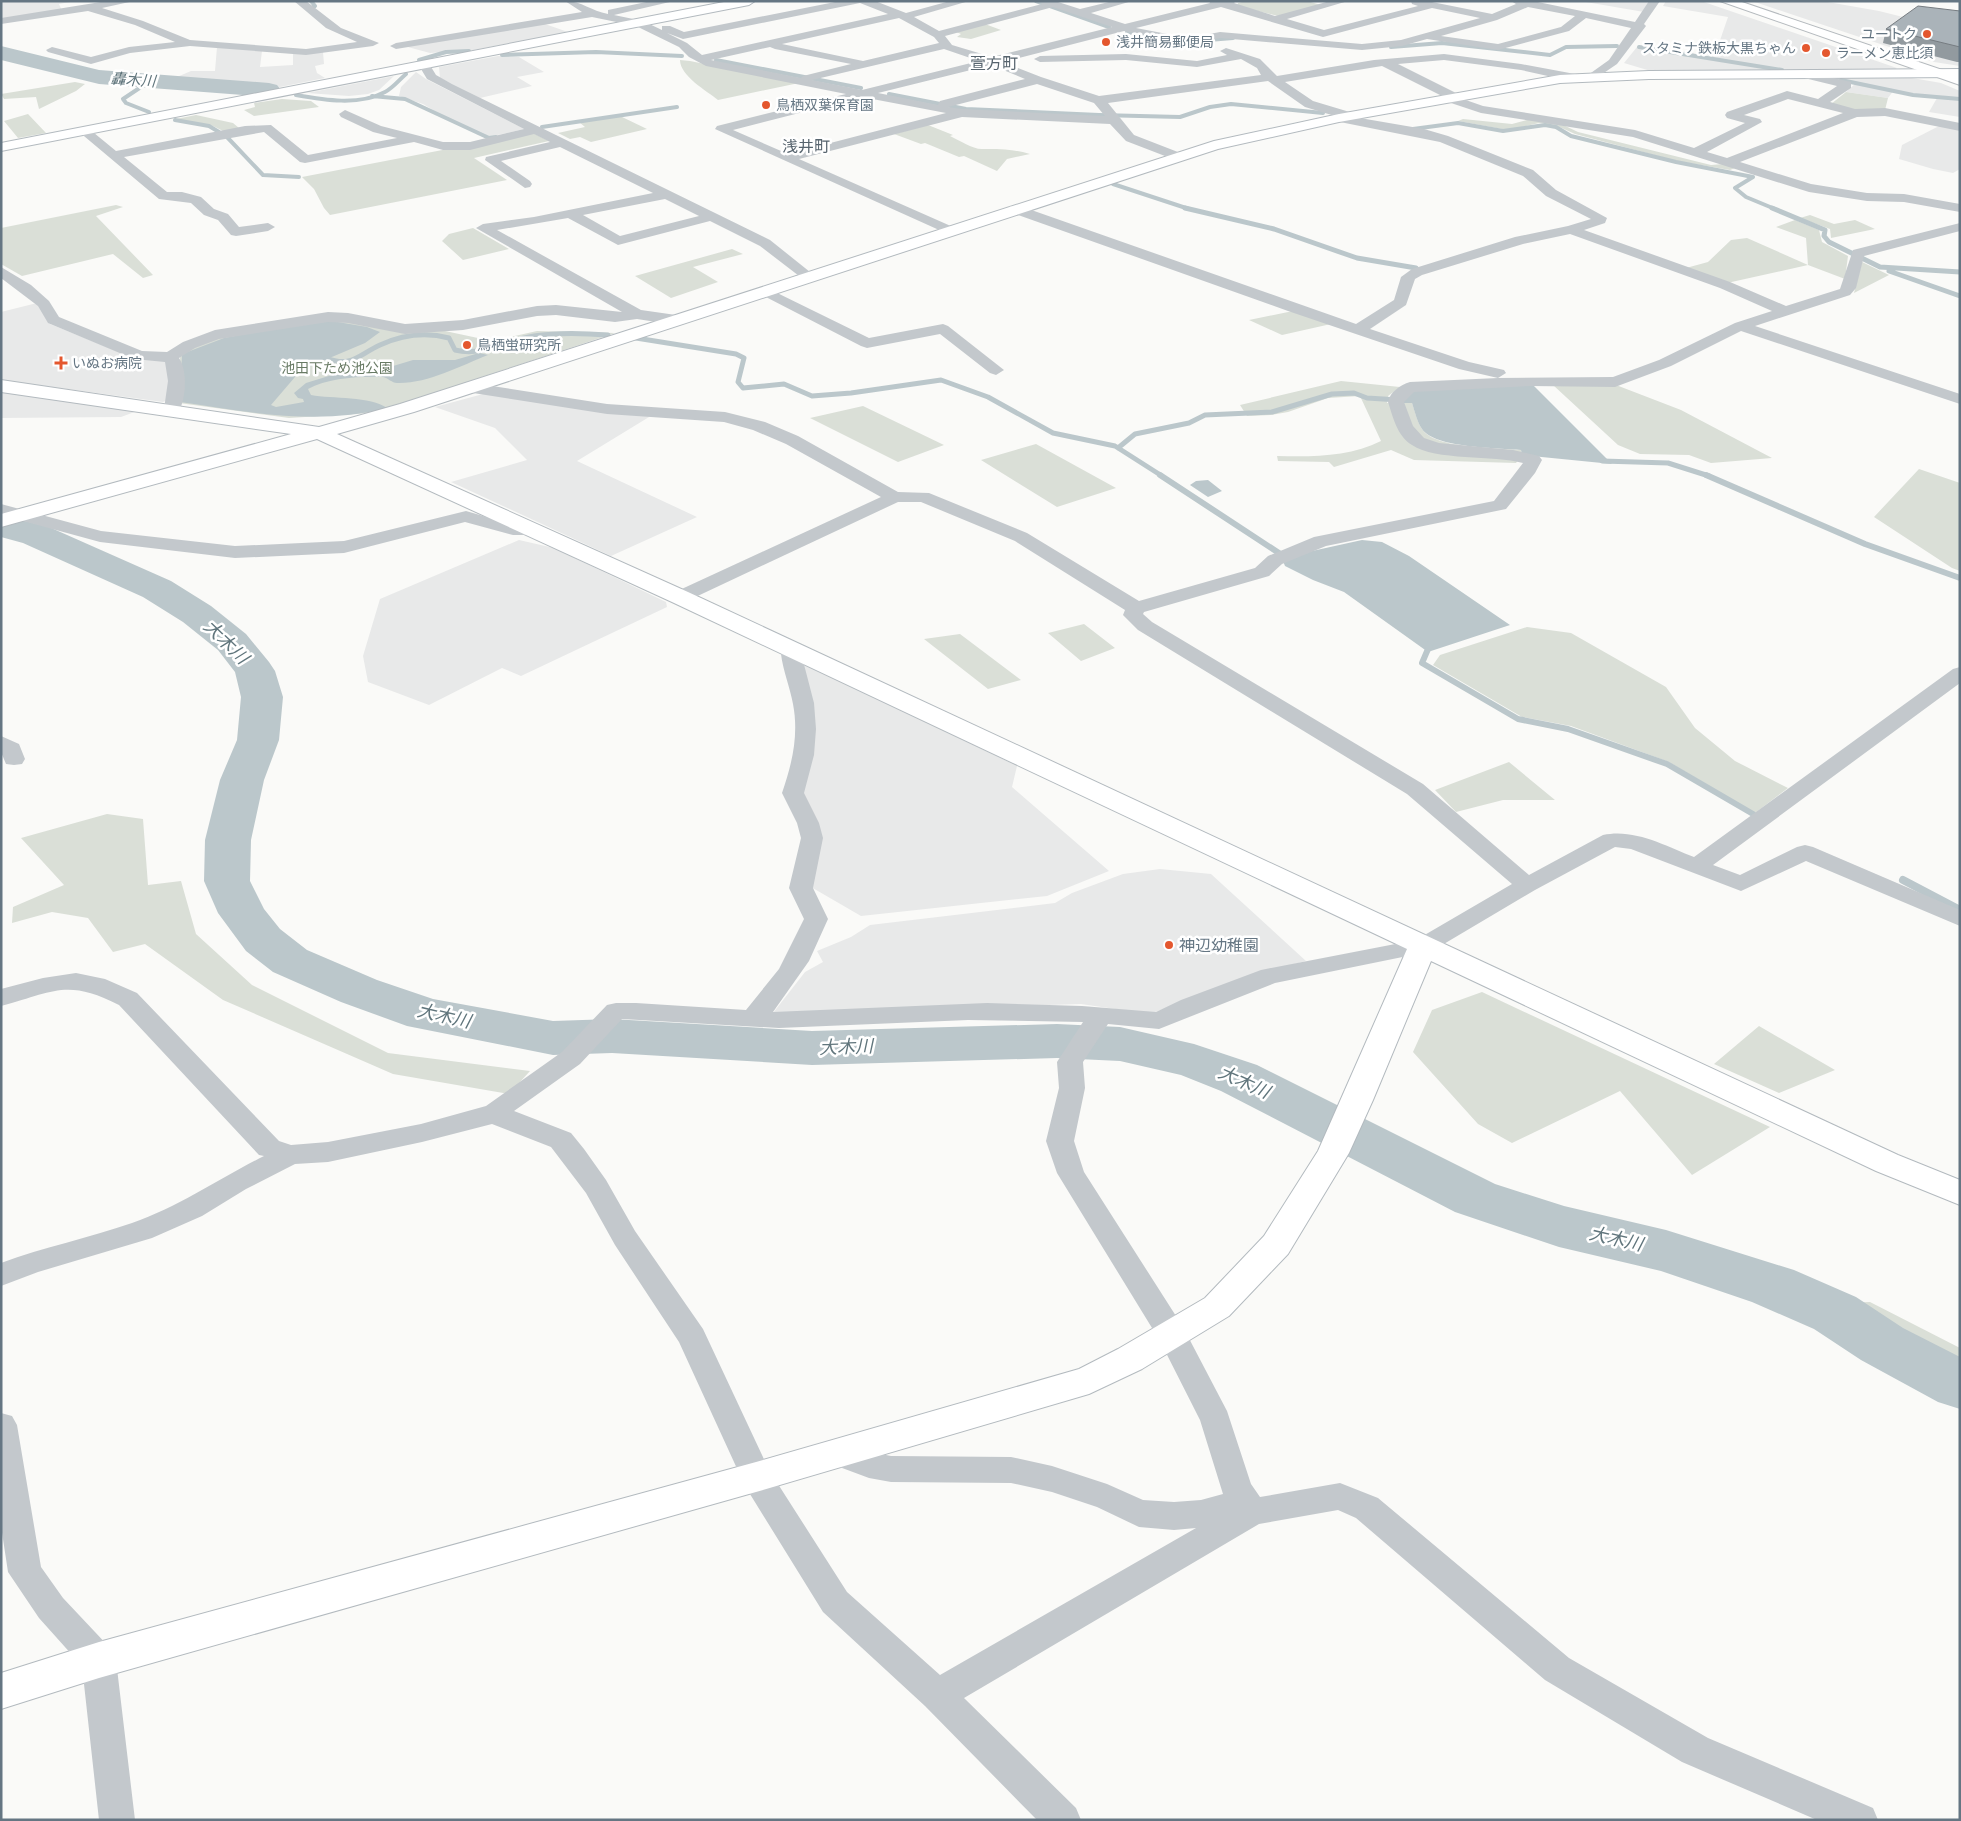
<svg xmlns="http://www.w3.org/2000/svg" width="1961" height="1821" font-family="'IBM Plex Sans','Noto Sans JP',sans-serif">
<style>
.built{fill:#e8e9e9}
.green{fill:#dadfd7}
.water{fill:#bbc7cb}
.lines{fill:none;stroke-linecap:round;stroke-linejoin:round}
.stream-far3{stroke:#bbc7cb;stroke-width:4}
.stream-far2{stroke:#bbc7cb;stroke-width:5}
.stream-far1{stroke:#bbc7cb;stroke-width:6}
.stream{stroke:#bbc7cb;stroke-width:8}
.river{fill:#bbc7cb;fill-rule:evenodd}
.secondary-casing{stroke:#b3babf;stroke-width:2}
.primary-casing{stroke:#b5babe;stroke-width:2}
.street{fill:#c3c8cc;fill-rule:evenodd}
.secondary{fill:#fff;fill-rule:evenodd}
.primary{fill:#fff;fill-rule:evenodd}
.wall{fill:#929a9f}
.building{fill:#aab3b9;stroke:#777d82}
.poi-dot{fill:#e4572e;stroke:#fff;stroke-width:2}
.labels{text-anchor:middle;stroke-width:5;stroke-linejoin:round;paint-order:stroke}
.far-poi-label{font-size:14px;fill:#657683;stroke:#fff;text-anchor:start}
.far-park-label{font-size:14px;fill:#687a64;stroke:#fff}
.far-water-label{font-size:15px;font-style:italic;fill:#60757c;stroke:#fff}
.far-quarter-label{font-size:16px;fill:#57646e;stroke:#fff}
.poi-label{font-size:16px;fill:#657683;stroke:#fff;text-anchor:start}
.water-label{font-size:18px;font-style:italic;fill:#60757c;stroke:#fff}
</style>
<rect width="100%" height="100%" fill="#fafaf8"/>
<path class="built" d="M1,1h75l-17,3 3,7 -61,8z
M1580,1h70l-6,11z
M1666,1h35l196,67 -5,3h-103l-76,-13 -11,-5 14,-1 12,-35 -65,-11z
M1752,1h70l57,10 32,8 49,5v42l-26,-4z
M542,23l26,9 -94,18 -44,3 -26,-7z
M217,47l45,4 -2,16 33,-2v-11l30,-2 1,12 -9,2 2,7 8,5 -45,9 -110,-7 21,-9h24z
M1637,47l54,5 18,7 71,12 -126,1 -30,-9z
M498,56l21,1 25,15 -27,5 15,9 -52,12 -40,-20 -1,-11z
M416,72l10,7 98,50 -35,8 -39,-17 -27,-16 -24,-8 2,-9z
M1895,75l46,8 19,8v26l-31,-5 8,-14 -24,-3 -19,-5 -6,8 -42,-6 9,-8 -46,-8z
M394,76l-15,14 -11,4 -19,2 -42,-3z
M1941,125l19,4v40l-7,4 -20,-4 -34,-10 3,-14z
M37,303l13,21 84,34h26l8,5v37l-5,2 -162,-22v-68z
M1,391l139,19 -19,7 -120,1z
M483,394l171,20 -77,47 120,56 -86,39 -160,-74 76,-22 -32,-32 -60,-21z
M519,540l35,8 112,54 1,5 -146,69 -19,-8 -73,37 -61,-23 -5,-26 17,-57z
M798,660l219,106 -5,21 97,84 -62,25 -186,20 -50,-29 -14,-94z
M1160,869l51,5 95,87 -39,10 -117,43 -69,-10 -308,9 32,-41 18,-10 -6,-11 34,-14 19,-12 185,-22 17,-10 51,-19z"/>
<path class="green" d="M1246,1h61l14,4 -43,11 -41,-10 1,-3z
M985,24l16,6 -30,9 -14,-2 4,-3 -5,-2z
M680,60l10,1 109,22 -81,17c-11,-9 -38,-24 -38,-40z
M75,82l10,2 -9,7 -37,18 -3,-12 -32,2 -3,-5z
M1846,92l42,6 -3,12 -27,2 -27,-8z
M282,99l29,2 8,6 -65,9 -10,-6 11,-3 -1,-4z
M28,114l18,19 -28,5 -14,-17z
M196,115l37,8 6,5 -16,3 -10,-5 -37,-7z
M620,116l27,13 -56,13 -11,-5 -10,2 -12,-6 27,-6 -6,-5z
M1463,119l49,5 19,-5 28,4 19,9 133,33 12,-1 12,4 -5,2 -53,-9 -102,-27 -20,-9 -16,-2 -25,6h-12l-44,-8z
M928,125l25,10 -3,1c9,4 24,14 33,13 17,0 30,0 47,5l-23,5 -10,12 -33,-15 -5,1 -34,-14 -4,1 -27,-10z
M526,134h9l14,7 -75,17 33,22 -177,35 -6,-7 -10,-19 -12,-12z
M116,205l7,2 -27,9 57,59 -10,3 -30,-24 -91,22 -21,-12v-36z
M1810,215l24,9 21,-4 20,9 -44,9 -1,-9 -30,-11z
M1795,220l24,10 3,12 26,14 -3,23 -37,-14 -81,18 -41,-15 22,-6 23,-22 16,-2 61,27 -2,-27 -30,-11z
M473,228l36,21 -46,11 -21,-19 7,-7z
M732,249l11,5 -50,13 25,15 -47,16 -36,-22z
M1862,262l27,13 -35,18z
M1293,311l38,13 -49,11 -33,-15z
M317,320l128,11 47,10 45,-10 78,2 -217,72 -29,8 -80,5 -110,-15 1,-50 33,-14z
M1341,381l59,6 -12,9 -1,7h25c3,8 5,19 10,26 12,20 77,19 99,21l1,5 -6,8 -102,-3 -23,-10 -57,17 -5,-5 -51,-1 -1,-5c34,1 73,1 104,-15l-21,-45 -32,2 -40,14 -17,3 -24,1 -7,-11z
M1553,385h63l65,25 91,48 -61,5 -22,-8 -49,-1 -22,-9z
M863,406l81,39 -46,17 -88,-44z
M1036,444l80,44 -59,19 -76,-47z
M1919,469l41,14v88l-8,-3 -78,-51z
M1084,624l31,24 -34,13 -33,-28z
M1527,627l44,6 95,54 29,41 40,33 53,27 -33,25 -86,-51 -98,-36 -49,-9 -89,-52 7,-10z
M960,634l61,46 -33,9 -64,-50z
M1509,762l46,38h-52l-47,12 -21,-22z
M107,814l36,5 5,66 33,-4 15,53 56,51 136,68 142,18 -21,23 -116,-20 -170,-74 -78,-56 -32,8 -25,-34 -36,-6 -40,11 1,-16 51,-22 -43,-47z
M1482,992l288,135 -78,48 -72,-84 -108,52 -34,-19 -65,-72 19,-42z
M1759,1026l76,44 -56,23 -65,-29z
M1870,1302l90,46v26l-64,-32 -58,-39z"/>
<path class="water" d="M332,321l35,6 13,5 -15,11 -64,27 -30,35 5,2 28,-5 -1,-3 -5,-1 -4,-5 12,-10 26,-8 38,-2 43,-13h42l24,-7 9,2c-28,11 -61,29 -91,28 -5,0 -9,-5 -14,-6 -23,-1 -55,1 -75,12l3,6c21,4 60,1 76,13 -69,18 -139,4 -207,-6l2,-48 42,-16 58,-11z
M1532,384l80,80 -90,-9 -1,-5c-22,-2 -87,-2 -99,-21 -5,-7 -7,-17 -10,-26h-8v-6l8,-7z
M1208,480l14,11 -14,6 -18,-12 6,-4z
M1362,540l20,2 27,14 101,69 -82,27 -84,-60 -31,-12 -28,-14 -2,-5 11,-6z"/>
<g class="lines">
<path class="stream-far3" d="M311,1l4,5 -3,2
M1036,1l73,26
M1127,32l19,3
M1208,40l25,-2
M1391,47l51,-4 108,12 16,-8 51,-1
M1639,47l143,23
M502,55l94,-3 86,4
M419,60l27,-8 23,-1
M716,60l145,28
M1841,80l72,15 47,4
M144,85l-21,14 3,4 23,9
M889,94l77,15 133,6 81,2 30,-10 21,-3 92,9
M296,95c28,5 63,11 89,-3 8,-4 14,-12 21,-18
M372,96l33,3 84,39 7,-1
M175,120l34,6 10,6
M542,127l135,-20
M1413,129l45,-6 45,8 42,-6 11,2 15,9 105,26 77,15 -18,11 11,9 29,12
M226,136l37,39 36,2
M1113,184l76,25"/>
<path class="stream-far2" d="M1185,208l89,21 83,29 59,10
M1772,208l53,22 -1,6 5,6 51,25 80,5
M1889,271l71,25
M636,338l100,16 8,4 -6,24 5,6 41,-4 28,12 39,-3 90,-13 47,17 65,36 62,13 47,30
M326,358c26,10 32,-3 54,-13 22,-10 46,-13 69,-7l6,12c28,7 52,-10 79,-14 25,-4 49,-3 74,-1
M1118,448l17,-14 54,-11 16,-8 67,-3 60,-18 22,-1 13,5 32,2
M1602,461l66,2 41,13"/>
<path class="stream-far1" d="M1160,475l125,82
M1706,475l159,69 95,34
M1431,642l-9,21 96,56 50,10 99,35 86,50"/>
<path class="stream" d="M1903,880l57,30"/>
<path class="river" d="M1,46l98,24 170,13 8,2 4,5 -4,5 -8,2 -170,-13 -98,-24z
M1,515l48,12 122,54 40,25 35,28 23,28 6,9 8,26 -4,43 -15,40 -13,60 -1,41 14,28 16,20 27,21 70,30 56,19 120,22 59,-2 200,12 245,-7 63,3 74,17 63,21 238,119 69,22 102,24 128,40 62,27 47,31 57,29v52l-22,-7 -77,-42 -47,-31 -62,-27 -91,-31 -102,-24 -104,-35 -234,-121 -40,-16 -61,-14 -63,-3 -245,7 -200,-12 -59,2 -146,-29 -66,-24 -68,-30 -27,-21 -28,-38 -14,-32 1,-41 15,-60 17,-40 4,-43 -6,-25 -17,-22 -35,-28 -40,-25 -120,-54 -22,-6z"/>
<defs>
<path id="secondary" d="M729,1h26l-6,4 -748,146v-8z
M1960,69v8l-311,2 -89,4 -221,39 -121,27 -804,263 -77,22 351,158 1210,563 62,25v25l-84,-34 -445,-210 -58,139 -24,53 -61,101 -59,62 -87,53 -53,25 -333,98 -657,186 -98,31v-36l98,-31 657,-180 323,-93 39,-20 87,-51 59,-62 54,-85 89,-202 -735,-347 -355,-163 -316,88v-13l290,-80 -290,-42v-12l318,47 81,-23 814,-263 125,-27 221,-39 89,-4z"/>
<path id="primary" d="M1720,1h19l221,75v9z"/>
</defs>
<use href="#secondary" class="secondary-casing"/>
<use href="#primary" class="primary-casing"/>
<path class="street" d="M107,1h27l-32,7 41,13 47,19 116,9 51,-7 -31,-14 -32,-27h12l35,27 38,15 -6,3 -67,9 -116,-9 -60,7 -39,11 -43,-12 -2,-2 6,-3 39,10 38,-10 46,-5 -40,-17 -47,-14 -87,13v-6z
M565,1c17,0 26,10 43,13v-4l43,-9h23l-60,14 29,6 19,9v-4h8l14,6 156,-31h35l31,12 44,-12h19l-55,16 25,14 103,-27 -3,-3h16l25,8 33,-8h19l-41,12 34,11 85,-21 -1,-2h27l-2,2 41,13 55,-15h18l-61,18 37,11 94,-24 -6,-2 -1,-3 21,1 60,12 24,-10 -5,-3h22l102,21 14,-21h11l-16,23 2,2 -29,38 -25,17 -4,-2v-4l21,-15 22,-32 -45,-10 -17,13 -71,19 -71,-11 -25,7 -40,4 -142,-12 -32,6 -64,-13 -121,31 38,15 58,19 162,-21 -4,-7 -16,-9 -44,8 -71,-7 -86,2 -6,-3 6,-3 86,-2 71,7 30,-6 -7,-4 6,-3 34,11 17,17 97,-16 70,-6 77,10 54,10 6,4 -6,4 -54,-12 -77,-10 -46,4 60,30 2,4 23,8 152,24 59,18 51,-25 -18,-5 -2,-3 2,-3 60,-21 31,8 19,-13 -41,-10v-4l4,-2 51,12v6l-21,14 25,7 30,-1 75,15v8l-75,-15 -28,1 -117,45 71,22 56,9 37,1 56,10v8l-56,-10 -37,-1 -58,-9 -176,-55 -152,-24 -36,-12 -1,-4 -62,-31 -97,16 28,19 40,12 1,4 70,12 24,7 85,34 23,20 51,28 -2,5 -21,7 146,52 56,24 54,-17 13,-39 107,-27v8l-96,25 -8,32 -6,7 -95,31 205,68v10l-219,-73 -70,35 -56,21 -84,-1 -117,6 -10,10 9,24 11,12 15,5 74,7 26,6 3,4 -7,13 -29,36 -180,37 -44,18 -13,12 -125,36 -1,2 9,8 271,162 106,91 74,-40c31,-7 63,11 91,22l259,-188 7,-2v16l-247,182 27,10 57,-28 8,-2 8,2 147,63v16l-154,-65 -65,30 -110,-42 -16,-2 -80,43 -103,61 -157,32 -116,46 -51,-5 -25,38 2,26 -11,53 10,31 99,155 44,84 24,73 9,13 80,-14 38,15 191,160 139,80 165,70 5,12h-61l-135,-58 -137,-82 -189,-162 -18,-8 -79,14 -295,174 112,110 5,12h-44l-112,-114 -102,-94 -78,-126 -66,-144 -64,-97 -29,-52 -35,-46 -59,-23 -70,18 -94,20 -33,2 -49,25 -44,27 -50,22 -114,34 -37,14v-23c43,-16 88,-25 131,-40 47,-16 88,-45 132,-67l-5,-1 -140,-150c-52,-27 -66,-13 -118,1v-17l42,-11 33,-5 29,6 32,14 142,148 12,4 37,-3 93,-18 65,-18 76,-54 45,-47 9,-2h20l110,7 33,-41 25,-50 -15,-31 12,-50 -4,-15 -15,-30c10,-29 17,-58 11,-89 -3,-17 -10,-33 -12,-50l-1,-5 3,-4 7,-2 7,2 3,4 14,54 2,26 -2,26 -10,38 15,30 4,15 -10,50 15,31 -19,42 -36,51 214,-9 95,3 74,6 25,-12 80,-30 155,-30 96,-56 -105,-90 -269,-164 -15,-15 2,-5 -110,-69 -94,-39h-23l-211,99h-14l-3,-4 3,-4 208,-96 -95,-53 -33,-14 -29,-8 -117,-8 -134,-21 -8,-5 8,-5 134,21 118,8 40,10 33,14 100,56 31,1 98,40 112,68 116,-33 13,-12 46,-19 180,-36 29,-38c-29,-8 -88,-2 -111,-18 -15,-9 -19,-28 -24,-43 2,-10 12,-17 22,-20l88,-4 -39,-9 -171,-58 -278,-99 -2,-3 2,-3h10l336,118 38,-24 7,-23 11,-8 103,-32 53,-11 23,-7 -45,-23 -23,-20 -83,-34 -105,-21v-5l-30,-9 -37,-26 -160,22 26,32 49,19 1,3 -1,3 -5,1 -52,-20 -16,-17 -148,-7 -163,42 154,68 2,3 -7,4 -233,-105 2,-3 129,-32 -140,-28 -17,-9 -10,-10 -43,-21 -44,-9 -196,32 -6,-3 6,-3 186,-31zM860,3l28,11 -186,41 -15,-12 -20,-10 16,6zM1053,7l59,20 -120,30 -40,-12 -7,-9zM1221,7l102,30 109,-29 48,10 -79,22 -39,4 -142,-12 -32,6 -52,-10zM1528,7l47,9 -14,11 -63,17 -57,-8 56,-16zM899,18l35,19 5,6 -76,18 -81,-17zM770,47l5,2 76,15 -48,12 -2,2 -90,-18zM944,49l35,12 -117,29 -50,-10zM991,65l34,14 -85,22 -2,4 -60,-12zM1037,84l57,19 11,13 -143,-7 -14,-2zM862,97l84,16 -158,41 -55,-24zM1788,99l55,14 -116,45 -20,-6 55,-30 -2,-3 -16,-4zM1570,234l150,54 52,23 -37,12 -76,37 -46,17 -115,1 8,-5 -2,-3 -35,-8 -99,-33 36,-24 9,-26 7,-4 101,-31zM622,1019l157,9 189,-8 115,2 -26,40 2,26 -13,53 11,32 103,168 40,79 23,74 -22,6 -27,2 -31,-2 -36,-16 -55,-18 -41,-9 -120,-1 -20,-4 -34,-12 -11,4 -5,9 5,9 43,16 22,4 120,1 41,9 45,15 42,20 35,3 22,-2 -256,147 -93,-83 -78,-122 -66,-141 -68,-98 -29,-51 -22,-31 -13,-16 -57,-22 66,-47z
M424,61l4,1 8,13 16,9 318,156 45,36 -2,3h-10l-43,-33 -50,-25 -92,24 -50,-27 -71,12 144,80 35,5 8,5 -8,5 -39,-6 -22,3 -59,-7 -19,1 -74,14 -58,4 -57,-11 -20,-1 -109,17 -24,9 -16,10c9,13 7,42 -1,55h-12l-2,-4 4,-28 -3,-19 -31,-3 -86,-36 -10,-17 -37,-28v-11l30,18 18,16 10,16 83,34 25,1 16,-10 32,-12 113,-18 20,1 57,11 58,-4 74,-14 19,-1 66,7 -146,-84 7,-4 51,-7 119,-24 -93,-46 -59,14 29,20 2,3 -2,3 -5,1 -40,-28 1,-3 64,-15 -16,-8 -64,16h-27l-29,-8 -109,21 -5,-1 -36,-30 -140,25 43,35h15l19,5 13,12 14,5 11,13 29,-4 7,4 -7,4 -32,5 -5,-1 -13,-15 -14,-5 -13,-12 -32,-4 -81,-68 2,-3h8l28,23 129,-25 26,-1 37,30 89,-17 -24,-6 -32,-15 -2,-3 6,-4 36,16 62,16h27l54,-13 -97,-50 -9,-15zM665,199l34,17 -79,20 -37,-21z
M765,287l104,51 74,-14 5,2 56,44 -8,5 -6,-2 -50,-39 -73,14 -6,-2 -101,-52 -2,-3z
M1,504l100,27 134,15 109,-5 122,-30 48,14 26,2 3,4 -3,4h-27l-48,-13 -121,31 -109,5 -135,-16 -99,-27z
M1,736l18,8 6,15 -3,5 -8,1 -8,-1 -5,-12z
M1,1413l11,3 5,9 24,142 22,31 48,51 5,11 19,160h-36l-17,-154 -43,-48 -31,-46 -7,-46z"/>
<use href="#secondary" class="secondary"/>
<use href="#primary" class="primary"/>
</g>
<path class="wall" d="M1960,11v51h-3l-74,-19 3,-14z"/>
<path class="building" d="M1918,6l42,5v36l-74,-18z"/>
<g class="poi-dot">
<circle cx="1927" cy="34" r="5"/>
<circle cx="1106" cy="42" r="5"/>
<circle cx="1806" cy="48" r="5"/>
<circle cx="1826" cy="53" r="5"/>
<circle cx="766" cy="105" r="5"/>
<circle cx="467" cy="345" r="5"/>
<path d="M58.5 355.5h5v5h5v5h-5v5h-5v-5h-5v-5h5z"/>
<circle cx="1169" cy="945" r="5"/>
</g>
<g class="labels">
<g class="far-poi-label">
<text x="1917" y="39" text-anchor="end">ユートク</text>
<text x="1116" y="47">浅井簡易郵便局</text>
<text x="1796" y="53" text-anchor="end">スタミナ鉄板大黒ちゃん</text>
<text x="1836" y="58">ラーメン恵比須</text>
<text x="776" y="110">鳥栖双葉保育園</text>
<text x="477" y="350">鳥栖蛍研究所</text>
<text x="72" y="368">いぬお病院</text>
</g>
<g class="far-park-label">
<text x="337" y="373">池田下ため池公園</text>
</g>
<g class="far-water-label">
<text transform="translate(133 80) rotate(4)" y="5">轟木川</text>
</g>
<g class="far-quarter-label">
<text x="994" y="69">萱方町</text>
<text x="806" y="152">浅井町</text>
</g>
<g class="poi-label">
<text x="1179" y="951">神辺幼稚園</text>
</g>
<g class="water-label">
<text transform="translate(226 642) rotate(44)" y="6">大木川</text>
<text transform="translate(444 1016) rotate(13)" y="6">大木川</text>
<text transform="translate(846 1047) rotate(-2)" y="6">大木川</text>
<text transform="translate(1244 1082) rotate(24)" y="6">大木川</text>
<text transform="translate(1616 1239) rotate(13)" y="6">大木川</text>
</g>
</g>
<rect width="1961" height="1821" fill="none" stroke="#657683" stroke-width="5"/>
</svg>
